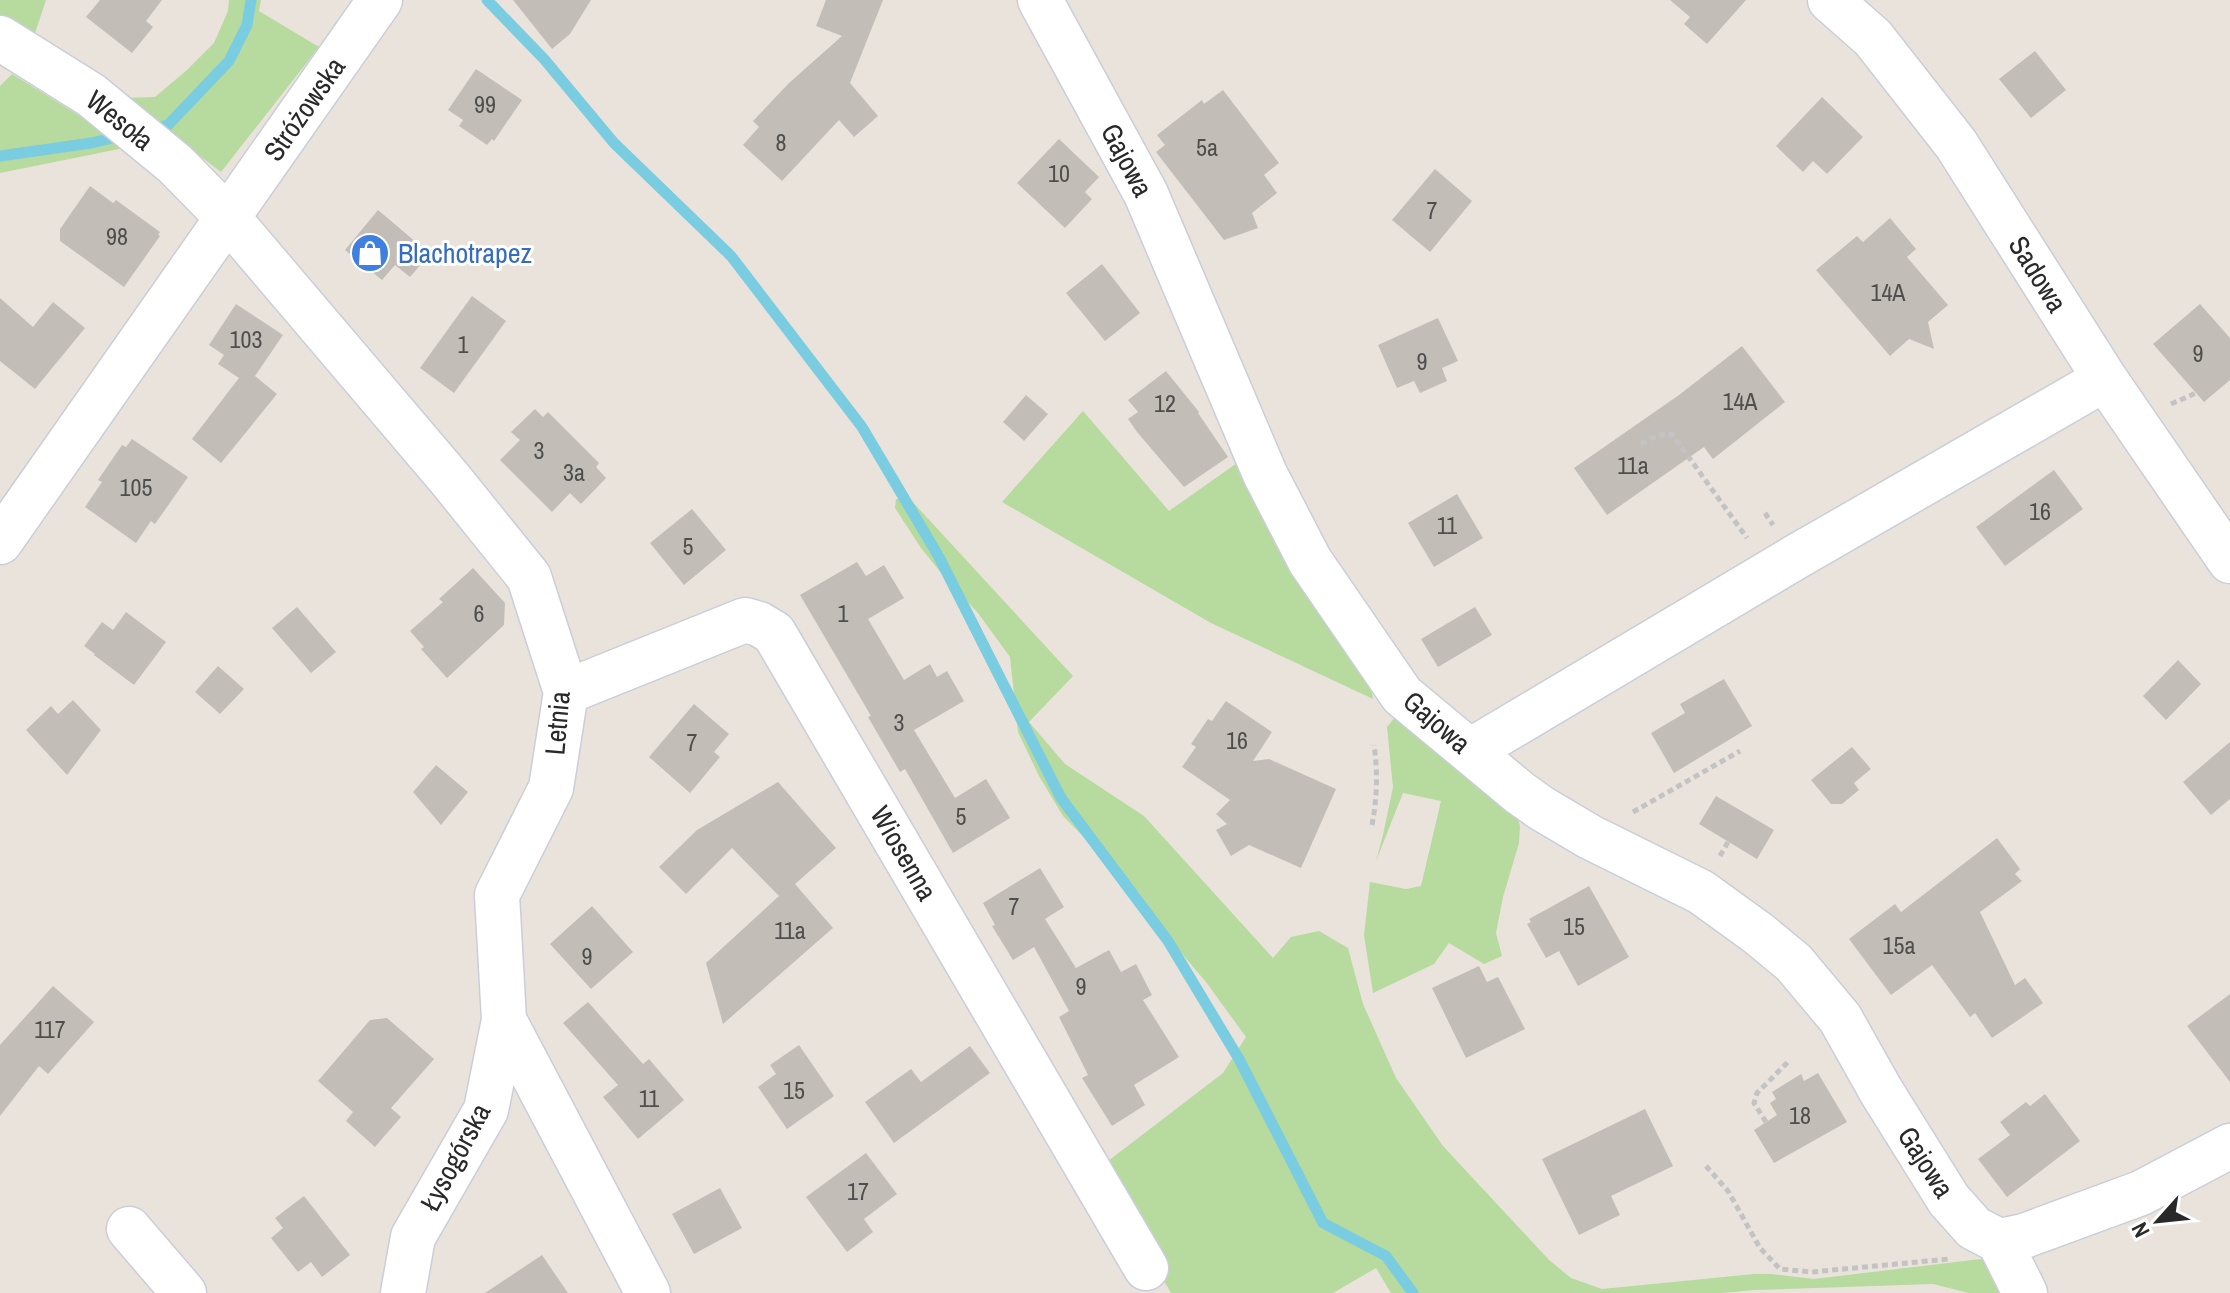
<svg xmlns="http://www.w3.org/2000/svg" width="2230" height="1293" font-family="'Archivo Narrow',sans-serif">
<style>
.green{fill:#b7da9e}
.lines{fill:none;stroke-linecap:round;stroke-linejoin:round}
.stream{stroke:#7acde0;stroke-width:11}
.building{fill:#c2beb7}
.minor-casing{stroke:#caced9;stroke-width:47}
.secondary-casing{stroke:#caced9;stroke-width:47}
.path{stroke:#c3c3c3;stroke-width:5;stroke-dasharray:6 4;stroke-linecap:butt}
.minor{stroke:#fff;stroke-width:44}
.secondary{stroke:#fff;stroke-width:44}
.labels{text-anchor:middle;stroke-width:6;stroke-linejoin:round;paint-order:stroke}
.number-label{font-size:24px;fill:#4f4e4c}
.street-label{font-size:28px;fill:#292929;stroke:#fff}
.shop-label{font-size:28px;fill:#366cbe;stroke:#fff;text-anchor:start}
</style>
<rect width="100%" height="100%" fill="#e9e3dc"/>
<path class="green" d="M0,0h46l-12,36 -34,-10z
M229,0h32l-2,11 60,36 -98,125 -97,-74 31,-1 32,-27 27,-27 14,-32z
M12,74l65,40 8,1 39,33 -124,25v-87z
M1083,411l86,100 78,-55 119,203 7,40 -162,-76 -209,-121z
M909,498l164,178 -44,46 36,42 79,52 129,142 18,-21 28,-6 29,17 15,56 33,74 47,68 106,114 22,18 31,11 152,-15h17l43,5 167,-20 34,23 6,11h-52l-36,-9 -178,6 -33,3h-331l-15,-25 -43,25h-162l-72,-125 124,-95 23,-36 -40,-55 -35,-41 -32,-48 -76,-77 -24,-40 -21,-44 -8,-75 -32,-44 -32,-34 -25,-31 -26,-40 1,-9z
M1397,715l116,89 7,22 -1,17 -16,54 -7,36 6,23 -18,8 -35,-21 -15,21 -61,29 -9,-58 6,-53 36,7 15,-3 20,-85 -38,-8 -27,68 7,-26 10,-48 -6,-60z"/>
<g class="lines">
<path class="stream" d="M487,0l57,59 70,84 117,113 131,171 77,130 122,241 107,143 71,118 84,164 63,33 27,37
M150,130l18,-5 61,-64 18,-36 4,-25
M0,156l91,-13 31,-7"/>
</g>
<path class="building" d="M100,0h62l-16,21 7,6 -21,26 -46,-36z
M513,0h78l-21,34 -18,15z
M826,0h57l-33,83 28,33 -24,21 -15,-17 -57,61 -39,-36 16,-18 -6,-6 36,-38 53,-47 -26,-10z
M1670,0h76l-39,44 -23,-20 6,-7z
M2035,51l31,39 -35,28 -32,-39z
M476,69l46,31 -28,41 -2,-2 -5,6 -28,-19 4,-6 -15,-10z
M1223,90l56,73 -15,12 13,18 -25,20 6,15 -34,12 -68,-88 9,-7 -8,-10 45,-35 2,4z
M1822,97l41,40 -36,37 -14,-13 -10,11 -27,-26z
M1059,139l40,38 -14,15 7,7 -27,29 -48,-45z
M1435,169l37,32 -42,51 -38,-32z
M90,186l23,17 3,-3 44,32 -2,3 2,1 -36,51 -64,-46v-12z
M378,210l52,44 -20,23 -15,-12 -13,15 -37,-30z
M1890,218l26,31 -9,8 41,48 -20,17 6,27 -25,-10 -19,17 -74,-86 41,-34 6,6z
M1102,264l38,49 -35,28 -39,-48z
M472,296l34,25 -52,72 -34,-25z
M0,298l33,29 20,-25 32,26 -50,61 -35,-28z
M236,304l47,31 -28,41 22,18 -56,69 -29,-24 47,-61 -21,-14 6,-9 -15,-10z
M2200,304l30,34v42l-26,22 -51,-58z
M1438,318l20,43 -16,7 5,13 -27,12 -6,-12 -17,7 -19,-43z
M1742,346l43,56 -72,57 -9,-12 -97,68 -33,-47 105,-73z
M1166,371l33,41 -1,1 30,44 -44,30 -47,-55 -9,-13 10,-7 -10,-12z
M1026,395l22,19 -24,27 -21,-19z
M535,409l8,8 5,-5 51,51 -3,4 10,11 -25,26 -11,-11 -18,19 -52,-52 20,-20 -9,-8z
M132,439l56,38 -33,47 -4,-3 -15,22 -51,-36 17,-25 -4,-2 24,-35 4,2z
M2054,470l29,39 -78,57 -29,-39z
M1457,494l26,44 -49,29 -26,-44z
M692,509l34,41 -42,35 -34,-42z
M857,562l9,14 18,-11 20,33 -36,21 36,61 26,-16 7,13 10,-6 17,30 -50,29 41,68 31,-19 24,39 -57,35 -48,-84 -5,3 -32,-55 3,-1 -71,-121z
M473,568l32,35 -1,22 -57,53 -26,-29 3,-2 -14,-16 33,-29 -4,-3z
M297,607l39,45 -25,21 -39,-45z
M1475,607l17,28 -54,32 -17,-28z
M126,612l40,30 -32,43 -40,-30 1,-1 -11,-8 18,-24 11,8z
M2178,660l23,24 -35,36 -23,-24z
M218,666l26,23 -24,25 -25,-22z
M1724,679l28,47 -78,47 -23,-40 34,-20 -5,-9z
M73,700l28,30 -34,45 -41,-45 25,-24 7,8z
M1226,701l46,31 -19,29 16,-2 67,30 -35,79 -52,-23 -18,11 -15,-26 11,-6 -11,-10 14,-14 -48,-33 14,-20 -5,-3 17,-25 4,2z
M694,704l35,30 -15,18 6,5 -30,36 -41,-36z
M2230,742v57l-19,16 -28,-33z
M1852,747l19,22 -17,14 5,7 -17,14h-11l-20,-24z
M436,765l32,27 -27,33 -28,-33z
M778,782l58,66 -41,36 38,44 -110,96 -17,-61 73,-67 -47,-48 -46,46 -27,-27 38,-37z
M1716,796l58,34 -17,29 -58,-35z
M1997,838l23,31 -5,5 7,7 -42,31 35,73 10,-7 18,25 -51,35 -17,-25 -5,4 -38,-52 -41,30 -42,-56 46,-35 6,8z
M1040,868l24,39 -19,12 31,49 33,-18 12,22 15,-8 16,31 -9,5 36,57 -45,28 11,20 -33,21 -30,-48 6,-3 -29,-58 10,-6 -35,-64 -21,13 -21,-34 3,-1 -12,-22z
M1589,886l40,71 -51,29 -19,-35 -13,7 -19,-34 4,-2 -2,-3z
M592,906l41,46 -42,37 -41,-45z
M1479,966l8,16 11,-5 27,52 -59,29 -34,-70z
M53,986l41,36 -46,52 -9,-8 -39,50v-71z
M2230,994v88l-43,-56z
M588,1002l55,62 6,-5 35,41 -46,39 -35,-42 15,-12 -55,-62z
M387,1018l47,41 -43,49 10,9 -26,30 -29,-26 7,-9 -35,-31 52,-61z
M799,1045l35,51 -47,33 -29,-42 18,-13 -6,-9z
M970,1046l20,27 -96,70 -29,-41 46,-33 10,13z
M1818,1073l29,49 -73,41 -20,-33 23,-15 -7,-12 6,-4 -4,-7 29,-18 3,7z
M2045,1094l35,47 -73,56 -29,-38 32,-24 -10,-13 26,-20 4,4z
M1645,1109l28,57 -62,30 9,19 -41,20 -37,-76z
M866,1153l31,41 -33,25 9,13 -26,20 -41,-55z
M720,1188l22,40 -48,26 -22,-40z
M304,1196l46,59 -28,22 -11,-15 -13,10 -27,-34 12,-10 -8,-10z
M542,1255l26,38h-83z"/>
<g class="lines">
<defs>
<path id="minor" d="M1040,0l106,194 119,280 45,87 92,134 118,98 21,15 49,29 111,55 58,42 35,29 46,55 41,73 68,109 25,28 25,13 26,52
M1830,0l43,38 83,106 149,235 125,182
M0,38l91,57 84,69 53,54 222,261 79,98 37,115 -15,96 -54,107 7,125 144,273
M566,692l179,-72 14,4 15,9 372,635
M1470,751l324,-193 311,-179
M129,1229l55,64
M1999,1241l25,-5 117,-43 89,-47
M403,1293l10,-56 73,-127 18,-90"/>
<path id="secondary" d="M0,542l380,-542"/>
</defs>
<use href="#minor" class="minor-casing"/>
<use href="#secondary" class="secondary-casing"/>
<path class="path" d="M2171,404l25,-11
M1641,444l17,-9 14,-1 75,104
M1765,513l8,12
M1633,812l107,-61
M1372,825c5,-27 6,-52 2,-80
M1720,856l8,-14
M1766,1122l-12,-19 3,-10 31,-31
M1706,1166l22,25 32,57 20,21 32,3 137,-13"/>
<use href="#minor" class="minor"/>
<use href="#secondary" class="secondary"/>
</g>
<defs>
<symbol id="shop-disc" viewBox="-11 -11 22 22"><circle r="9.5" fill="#3f7fe0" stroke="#fff"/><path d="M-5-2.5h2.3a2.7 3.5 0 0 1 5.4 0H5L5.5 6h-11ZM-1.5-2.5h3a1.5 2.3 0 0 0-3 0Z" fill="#fff"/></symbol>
</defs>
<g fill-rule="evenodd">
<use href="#shop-disc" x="348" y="231" width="44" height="44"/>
</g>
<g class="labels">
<g class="number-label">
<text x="485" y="113">99</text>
<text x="781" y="151">8</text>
<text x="1207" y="156">5a</text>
<text x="1059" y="182">10</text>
<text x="1432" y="219">7</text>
<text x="117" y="245">98</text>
<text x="1888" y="301">14A</text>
<text x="246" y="348">103</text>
<text x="463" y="353">1</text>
<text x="2198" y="362">9</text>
<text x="1422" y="370">9</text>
<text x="1740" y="410">14A</text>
<text x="1165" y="412">12</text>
<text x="539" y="459">3</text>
<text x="1633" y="474">11a</text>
<text x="574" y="481">3a</text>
<text x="136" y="496">105</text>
<text x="2040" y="520">16</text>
<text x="1447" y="534">11</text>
<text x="688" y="555">5</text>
<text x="479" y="622">6</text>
<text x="843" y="622">1</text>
<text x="899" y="731">3</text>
<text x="1237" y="749">16</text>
<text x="692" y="751">7</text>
<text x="961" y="825">5</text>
<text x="1014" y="915">7</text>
<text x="1574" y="935">15</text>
<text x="790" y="939">11a</text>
<text x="1899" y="954">15a</text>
<text x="587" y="965">9</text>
<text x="1081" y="995">9</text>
<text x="50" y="1038">117</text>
<text x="794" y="1099">15</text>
<text x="649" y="1107">11</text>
<text x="1800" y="1124">18</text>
<text x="858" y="1200">17</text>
</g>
<g class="street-label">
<text transform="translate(304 109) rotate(-55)" y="10">Stróżowska</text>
<text transform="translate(120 120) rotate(39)" y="10">Wesoła</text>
<text transform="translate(1127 160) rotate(62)" y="10">Gajowa</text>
<text transform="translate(2038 274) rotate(58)" y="10">Sadowa</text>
<text transform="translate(1437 722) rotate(41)" y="10">Gajowa</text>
<text transform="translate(557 723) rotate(-85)" y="10">Letnia</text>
<text transform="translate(904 853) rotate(60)" y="10">Wiosenna</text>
<text transform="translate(455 1157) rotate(-62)" y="10">Łysogórska</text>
<text transform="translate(1926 1162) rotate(57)" y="10">Gajowa</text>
</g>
<g class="shop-label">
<text x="398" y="263">Blachotrapez</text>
</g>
</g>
<g transform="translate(2158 1221) rotate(243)" stroke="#ffffff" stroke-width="6" paint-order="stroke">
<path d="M0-6L14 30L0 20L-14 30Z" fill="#292929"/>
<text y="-12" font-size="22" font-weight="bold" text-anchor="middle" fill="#292929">N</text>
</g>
</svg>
